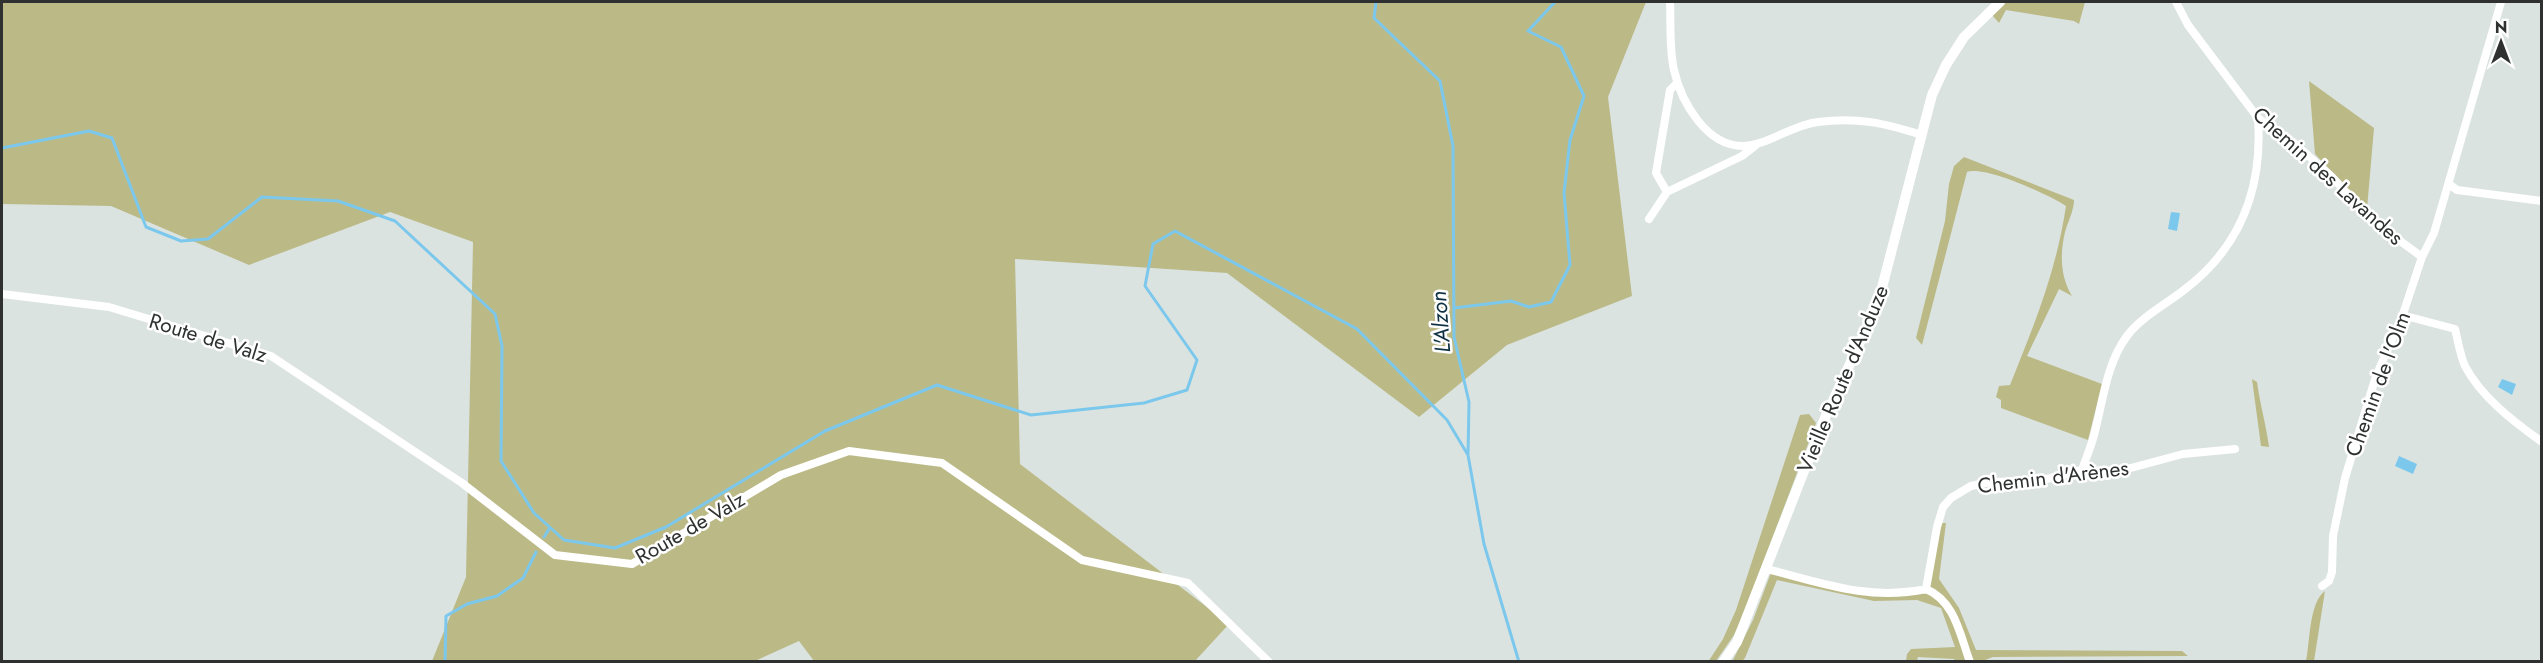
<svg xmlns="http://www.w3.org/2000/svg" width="2543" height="663" font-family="Jost,sans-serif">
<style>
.green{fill:#bbba87}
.water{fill:#7cc8ed}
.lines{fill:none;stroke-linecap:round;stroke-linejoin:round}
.stream{stroke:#7cc8ed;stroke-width:3}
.minor{stroke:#fff;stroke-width:8}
.tertiary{stroke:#fff;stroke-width:10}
.labels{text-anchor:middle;stroke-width:5;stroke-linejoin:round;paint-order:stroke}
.street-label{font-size:21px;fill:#2e3130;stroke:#fff}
.water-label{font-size:22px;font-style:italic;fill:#0e3242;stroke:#fff}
</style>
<rect width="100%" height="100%" fill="#dbe3e0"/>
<path class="green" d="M2,2h1644l-38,95 24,199 -125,49 -88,72 -192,-144 -212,-14 5,205 209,160 -34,37h-381l-15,-20 -44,20h-323l34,-84 7,-335 -83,-30 -141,53 -138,-59 -109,-2z
M2006,2h79l-6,22 -5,-3 -68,-11 -7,13 -7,-8z
M2309,81l65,47 -7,81 -52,-55z
M1964,157l110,43c0,11 -6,21 -9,32 -5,22 -5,44 7,64l-13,-7 -32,67 75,28 -14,56 -87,-32v-8l-5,-3 3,-11 11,-1c25,-62 46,-113 56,-179 -17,-11 -81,-41 -99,-34l-45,173 -6,-7 29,-117 4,-37 5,-18z
M2252,379l5,3c3,22 9,42 12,65l-8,-1z
M1809,414l7,9 -73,192 -9,20 -18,26 -8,1 15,-23 13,-29 64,-195z
M1938,523h8l-7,56 20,29 17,42 206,1 6,5 -195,1 -13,5 -25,-1 -1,-2 -36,-2 -1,4h-11l1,-7 4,-5 44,-2 -14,-39 -24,-8 -43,1 -97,-21 -32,78 -3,3 -10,1 21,-42 19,-50 86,23 68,-4z
M2325,591l-11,70h-8c4,-18 3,-59 19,-70z"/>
<path class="water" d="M2171,212l9,1 -3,18 -9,-2z
M2502,379l14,5 -4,11 -14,-8z
M2399,456l18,8 -4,10 -18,-8z"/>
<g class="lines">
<path class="stream" d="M1376,2l-2,16 66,63 13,65 1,191 15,65 -1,53 16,89 35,118
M2,148l87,-17 23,7 34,89 35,14 27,-2 54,-42 76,4 57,20 100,93 7,32 -1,115 33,52 30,27 51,8 51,-21 159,-96 112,-46 94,30 113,-12 43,-13 10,-30 -52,-74 8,-42 22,-13 182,98 90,91 21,35
M1454,308l57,-7 18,6 22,-5 19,-37 -6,-72 6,-53 14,-44 -23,-49 -33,-16 27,-29
M544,537l5,-8
M445,662l1,-46 21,-12 30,-8 26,-18 13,-26"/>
<path class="minor" d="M1670,2c1,22 -1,46 4,68 7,32 33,77 70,76 26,-2 48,-21 74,-24 40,-5 66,1 104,13
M2176,2l12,23 70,93 35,24 39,35 41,44 49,36
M2449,184l8,6 8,1 77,10
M1667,192l-11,-19 14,-83 7,-7
M1649,219l18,-27 75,-36 14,-11
M2,294l107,13 162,49 191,127 93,72 77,9 149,-89 68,-24 93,12 140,97 106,23 81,79
M2402,315l53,14c3,12 5,26 10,37 16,31 49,56 77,76
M2082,470c4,-12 9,-23 12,-35 9,-33 12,-71 33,-99 14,-19 38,-31 57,-46 57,-43 79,-101 74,-172
M1767,569c55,14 102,32 159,20l11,-62 6,-20 8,-9 20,-12 19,-4 49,-1 43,-11 13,3h17l71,-19 52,-5
M2322,586l7,-5 3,-9 1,-36 12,-58 31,-102 26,-59 20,-60 12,-24 67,-231
M1926,589c29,12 34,46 44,73"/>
<path class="tertiary" d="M1723,662l14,-20 87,-222 54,-117 54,-208 14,-30 18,-28 36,-35"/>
</g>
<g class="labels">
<g class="street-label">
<text transform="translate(2328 176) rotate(42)" y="7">Chemin des Lavandes</text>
<text transform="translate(208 338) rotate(17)" y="7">Route de Valz</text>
<text transform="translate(1843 379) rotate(-67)" y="7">Vieille Route d'Anduze</text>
<text transform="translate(2378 384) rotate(-70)" y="7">Chemin de l'Olm</text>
<text transform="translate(2053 477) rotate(-7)" y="7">Chemin d'Arènes</text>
<text transform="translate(690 528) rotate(-30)" y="7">Route de Valz</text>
</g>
<g class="water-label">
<text transform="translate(1440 322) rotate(-94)" y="8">L'Alzon</text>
</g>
</g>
<rect width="2543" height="663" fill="none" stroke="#2e3130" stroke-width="6"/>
<g transform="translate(2501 42)" stroke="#ffffff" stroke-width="4.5" paint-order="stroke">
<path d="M0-4.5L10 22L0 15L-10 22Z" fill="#2e3130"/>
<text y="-9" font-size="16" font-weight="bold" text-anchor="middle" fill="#2e3130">N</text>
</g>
</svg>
